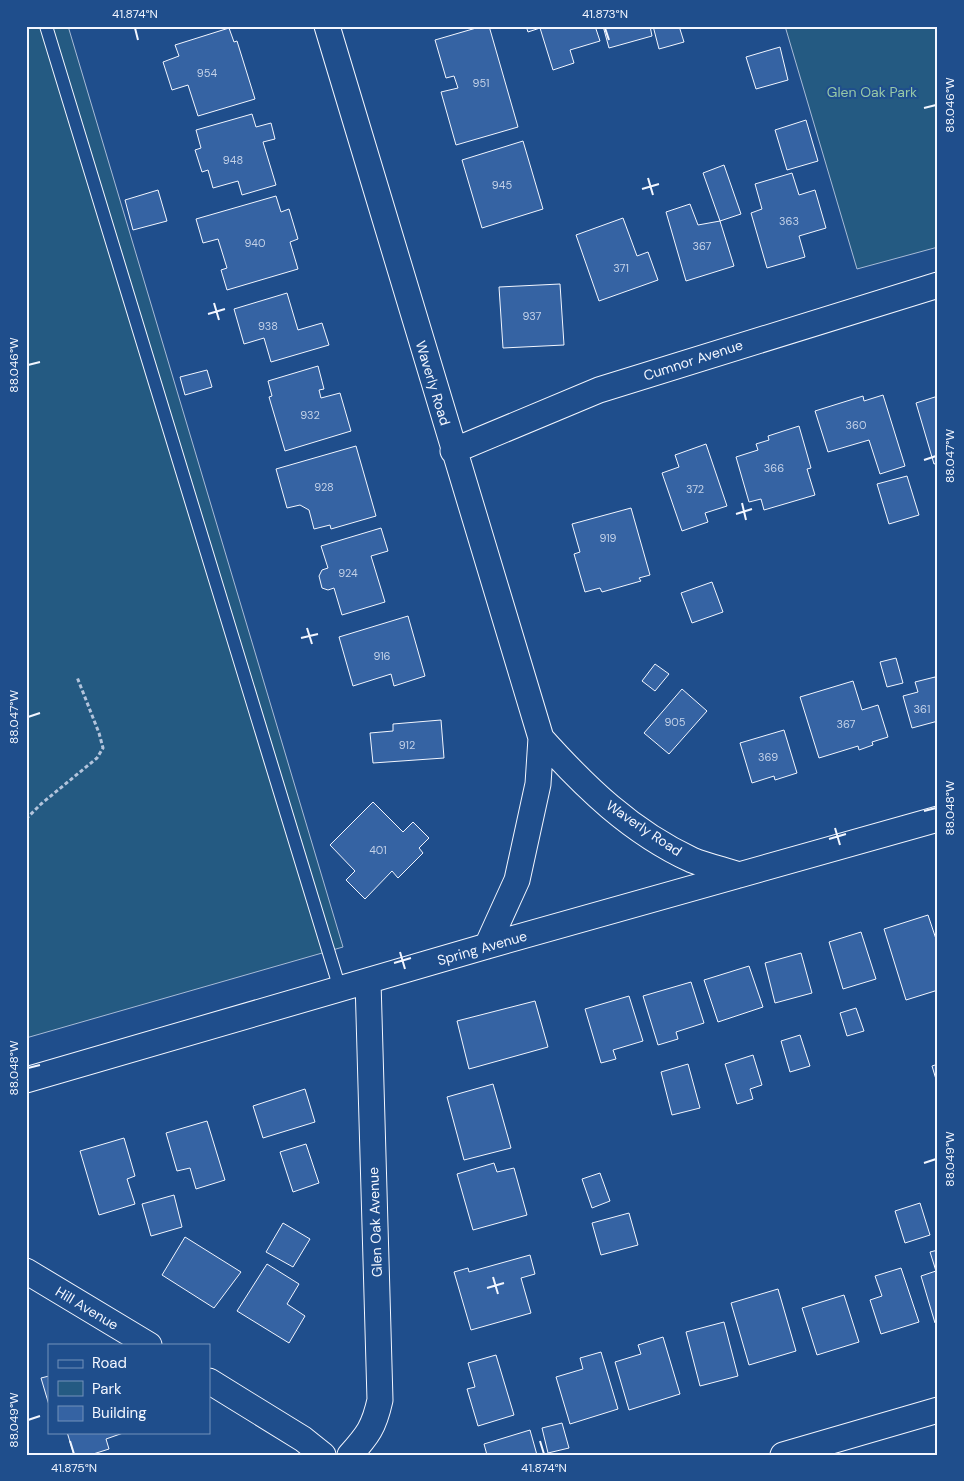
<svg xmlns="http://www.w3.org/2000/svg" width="964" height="1481" font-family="'DM Sans',sans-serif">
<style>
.green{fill:#245a82;stroke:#a8bbd7}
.building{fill:#3563a3;stroke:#f2f6ff}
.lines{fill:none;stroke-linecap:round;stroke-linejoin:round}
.service-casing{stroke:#f2f6ff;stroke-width:14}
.minor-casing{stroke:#f2f6ff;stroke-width:27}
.path{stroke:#b3c4dc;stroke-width:3;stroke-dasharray:4 2.5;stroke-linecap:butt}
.service{stroke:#1f4e8c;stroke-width:12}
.minor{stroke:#1f4e8c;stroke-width:25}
.ticks{fill:none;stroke:#f2f6ff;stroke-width:2}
.labels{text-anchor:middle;stroke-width:4;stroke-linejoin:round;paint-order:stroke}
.number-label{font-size:11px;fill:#c3d1e8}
.park-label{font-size:14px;fill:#97c8a6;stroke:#1f4e8c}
.street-label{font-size:14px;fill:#f2f6ff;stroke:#1f4e8c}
.neatline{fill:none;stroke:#f2f6ff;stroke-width:2}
.ticks-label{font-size:12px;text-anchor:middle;fill:#f2f6ff}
</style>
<rect width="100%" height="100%" fill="#1f4e8c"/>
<path class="green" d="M26,26h42l275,921 -317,91z
M785,26h153v221l-81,22z"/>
<path class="building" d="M483,26h6l29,101 -62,18 -15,-53 17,-4 -4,-12 -8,2 -11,-38z
M526,26h69l5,15 -30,9 4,13 -21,7 -13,-42 -12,4z
M603,26h47l2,10 -43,12z
M653,26h26l5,16 -25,7z
M229,28l5,14 3,-1 18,58 -57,17 -10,-31 -16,5 -9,-28 16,-6 -4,-11z
M780,47l8,33 -32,9 -10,-32z
M252,114l4,13 15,-4 4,16 -12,3 13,43 -34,10 -4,-14 -25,7 -5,-18 -6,2 -7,-22 6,-2 -5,-18z
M806,120l12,41 -31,9 -12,-40z
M523,141l20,68 -61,19 -20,-68z
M724,165l17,49 -21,7 -17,-48z
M792,173l7,22 16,-5 11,38 -27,8 6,21 -38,11 -16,-55 11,-4 -7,-25z
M158,190l9,31 -34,9 -8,-30z
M276,196l5,16 8,-3 9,30 -8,3 8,27 -71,21 -6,-20 6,-2 -9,-29 -15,4 -7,-24z
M690,204l8,21 22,-4 14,45 -48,15 -20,-69z
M623,218l14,38 11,-4 10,28 -59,21 -23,-66z
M560,284l4,61 -61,3 -4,-61z
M287,293l11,37 24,-7 7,22 -58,17 -7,-24 -20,6 -10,-35z
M318,366l6,23 -5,1 2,8 19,-5 11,38 -66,20 -16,-54 3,-1 -4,-15z
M207,370l5,17 -27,8 -5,-18z
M883,395l22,71 -25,8 -11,-34 -41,12 -13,-41 48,-15 1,5z
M938,396v67l-4,1 -18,-61z
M799,426l12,42 -4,1 8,26 -51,15 -3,-11 -12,3 -13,-45 22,-7 -2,-6 13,-4 -1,-4z
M706,444l21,62 -22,7 3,9 -26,9 -20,-58 17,-6 -4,-12z
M356,446l20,70 -45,13 -1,-4 -16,4 -5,-19 -9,-5 -13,3 -11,-39z
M907,476l12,39 -30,9 -12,-40z
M631,508l19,67 -11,3 2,3 -39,11 -2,-4 -15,4 -11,-38 6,-2 -8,-28z
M381,528l7,23 -17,5 14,46 -43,13 -8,-27 -6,2 -6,-2 -3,-12 3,-6 6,-2 -7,-22z
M712,582l11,30 -31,11 -11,-30z
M408,616l17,60 -31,10 -3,-12 -38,12 -14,-49z
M896,658l7,25 -16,4 -7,-25z
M655,664l14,10 -14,17 -13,-10z
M935,677l3,7v37l-26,7 -9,-32 15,-4 -3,-10z
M853,681l9,29 16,-5 10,32 -16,5 1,3 -14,5 -1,-4 -39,12 -19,-61z
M682,689l25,22 -38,43 -25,-21z
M441,720l3,38 -71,5 -3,-30 23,-2v-7z
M784,730l13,43 -22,7 -1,-4 -22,7 -12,-40z
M373,802l30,30 10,-10 16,16 -10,10 4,5 -25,25 -6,-7 -27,28 -19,-19 9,-9 -25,-26z
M928,915l10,30v45l-32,10 -22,-71z
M861,932l15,47 -33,10 -14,-47z
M801,953l11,40 -37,10 -10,-40z
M749,966l14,41 -45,15 -14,-42z
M691,982l13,41 -28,9 2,7 -20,6 -15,-49z
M629,996l14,45 -30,9 3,9 -15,4 -16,-54z
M535,1001l13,46 -79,22 -12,-48z
M856,1008l8,23 -17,5 -7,-23z
M800,1035l10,31 -20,6 -9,-31z
M753,1055l9,30 -12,4 3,10 -16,5 -12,-40z
M688,1064l12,44 -28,7 -11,-43z
M938,1064v22l-6,-20z
M493,1084l18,64 -47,12 -17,-63z
M305,1089l10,33 -52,16 -10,-32z
M207,1121l18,59 -29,9 -6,-21 -13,3 -11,-38z
M124,1138l11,38 -8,3 8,25 -36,11 -19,-64z
M306,1144l13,39 -26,9 -13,-40z
M494,1163l3,9 17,-4 13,47 -54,15 -16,-56z
M600,1173l10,28 -18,7 -10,-29z
M174,1195l8,32 -31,9 -9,-32z
M920,1203l10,32 -25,8 -10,-32z
M629,1213l9,32 -37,10 -9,-32z
M283,1223l27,16 -17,28 -27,-15z
M185,1237l56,35 -27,36 -52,-33z
M938,1250v72l-3,1 -14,-47 15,-5 -6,-19z
M530,1255l5,19 -14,4 10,35 -60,17 -17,-58 14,-4 1,4z
M267,1264l32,20 -12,20 18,12 -16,27 -52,-32z
M901,1268l18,54 -38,12 -11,-34 12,-4 -7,-20z
M778,1289l18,62 -47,14 -18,-62z
M844,1295l15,47 -42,13 -15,-47z
M724,1322l14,54 -38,10 -14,-54z
M663,1337l17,57 -51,16 -14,-48 26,-8 -3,-9z
M601,1352l17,57 -48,15 -14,-47 27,-8 -3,-11z
M496,1355l18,60 -36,11 -11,-37 8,-2 -7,-24z
M49,1376v29l-8,-27z
M562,1423l7,25 -21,5 -6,-25z
M530,1430l7,25h-50l-3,-11z
M67,1432h59l-20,7 3,10 -19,6h-16z"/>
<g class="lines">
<defs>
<path id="service" d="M46,26l294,963"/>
<path id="minor" d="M327,26l214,712c44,49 90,94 151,122 15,6 32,10 47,15
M453,451l146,-61 339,-105
M487,946l30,-66 21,-96 3,-46
M26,1080l461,-134 451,-127
M26,1271l123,74
M209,1381l94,58 20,16
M350,1455c18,-20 24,-28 30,-55l-12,-419
M783,1455l155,-45"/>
</defs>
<use href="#service" class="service-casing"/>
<use href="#minor" class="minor-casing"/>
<path class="path" d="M26,819l15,-15 56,-46 6,-10 -4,-15 -22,-56"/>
<use href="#service" class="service"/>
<use href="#minor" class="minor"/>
</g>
<path class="ticks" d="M135,28l3,12M605,28l4,12M924,108l12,-3M648,178l5,17M642,189l17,-5M214,303l5,17M208,314l17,-5M28,365l12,-3M924,460l12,-4M742,503l4,17M736,514l16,-5M307,628l5,16M301,638l17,-4M28,717l12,-4M924,811l12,-3M835,828l5,17M829,839l17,-5M400,952l5,17M394,963l17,-5M28,1068l12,-3M924,1163l12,-4M493,1277l5,17M487,1288l17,-5M28,1420l12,-4M70,1441l4,13M540,1441l4,13"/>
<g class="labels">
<g class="number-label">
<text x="207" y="77">954</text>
<text x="481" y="87">951</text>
<text x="233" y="164">948</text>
<text x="502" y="189">945</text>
<text x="789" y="225">363</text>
<text x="255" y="247">940</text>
<text x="702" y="250">367</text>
<text x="621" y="272">371</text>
<text x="532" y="320">937</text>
<text x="268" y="330">938</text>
<text x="310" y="419">932</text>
<text x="856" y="429">360</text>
<text x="774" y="472">366</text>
<text x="324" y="491">928</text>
<text x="695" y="493">372</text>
<text x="608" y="542">919</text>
<text x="348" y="577">924</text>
<text x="382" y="660">916</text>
<text x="922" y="713">361</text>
<text x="675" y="726">905</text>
<text x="846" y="728">367</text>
<text x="407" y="749">912</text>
<text x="768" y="761">369</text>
<text x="378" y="854">401</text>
</g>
<g class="park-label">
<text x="872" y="97">Glen Oak Park</text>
</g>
<g class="street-label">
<text transform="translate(693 360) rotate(-18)" y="5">Cumnor Avenue</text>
<text transform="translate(433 383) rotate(73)" y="5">Waverly Road</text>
<text transform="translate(644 828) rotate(34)" y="5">Waverly Road</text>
<text transform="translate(482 948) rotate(-16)" y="5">Spring Avenue</text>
<text transform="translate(375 1222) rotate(-92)" y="5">Glen Oak Avenue</text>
<text transform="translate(87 1308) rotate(31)" y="5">Hill Avenue</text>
</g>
</g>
<rect width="964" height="1481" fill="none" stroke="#1f4e8c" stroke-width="55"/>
<rect x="48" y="1344" width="162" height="90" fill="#1f4e8c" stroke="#7391ba"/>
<rect x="58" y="1360" width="25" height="8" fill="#1f4e8c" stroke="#7391ba"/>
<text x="92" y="1368" font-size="15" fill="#f2f6ff">Road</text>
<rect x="58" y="1381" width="25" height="15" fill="#245a82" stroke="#7391ba"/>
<text x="92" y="1394" font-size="15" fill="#f2f6ff">Park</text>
<rect x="58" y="1406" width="25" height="15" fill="#3563a3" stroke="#7391ba"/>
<text x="92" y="1418" font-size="15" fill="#f2f6ff">Building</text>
<rect x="28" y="28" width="908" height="1426" class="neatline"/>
<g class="ticks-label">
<text x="135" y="18">41.874°N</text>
<text x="605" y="18">41.873°N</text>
<text transform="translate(950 105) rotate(-90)" y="4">88.046°W</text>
<text transform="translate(14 365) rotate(-90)" y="4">88.046°W</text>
<text transform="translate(950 456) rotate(-90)" y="4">88.047°W</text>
<text transform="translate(14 717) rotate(-90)" y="4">88.047°W</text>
<text transform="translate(950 808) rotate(-90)" y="4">88.048°W</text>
<text transform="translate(14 1068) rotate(-90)" y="4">88.048°W</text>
<text transform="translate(950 1159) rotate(-90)" y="4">88.049°W</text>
<text transform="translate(14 1420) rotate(-90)" y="4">88.049°W</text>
<text x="74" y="1472">41.875°N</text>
<text x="544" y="1472">41.874°N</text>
</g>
</svg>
